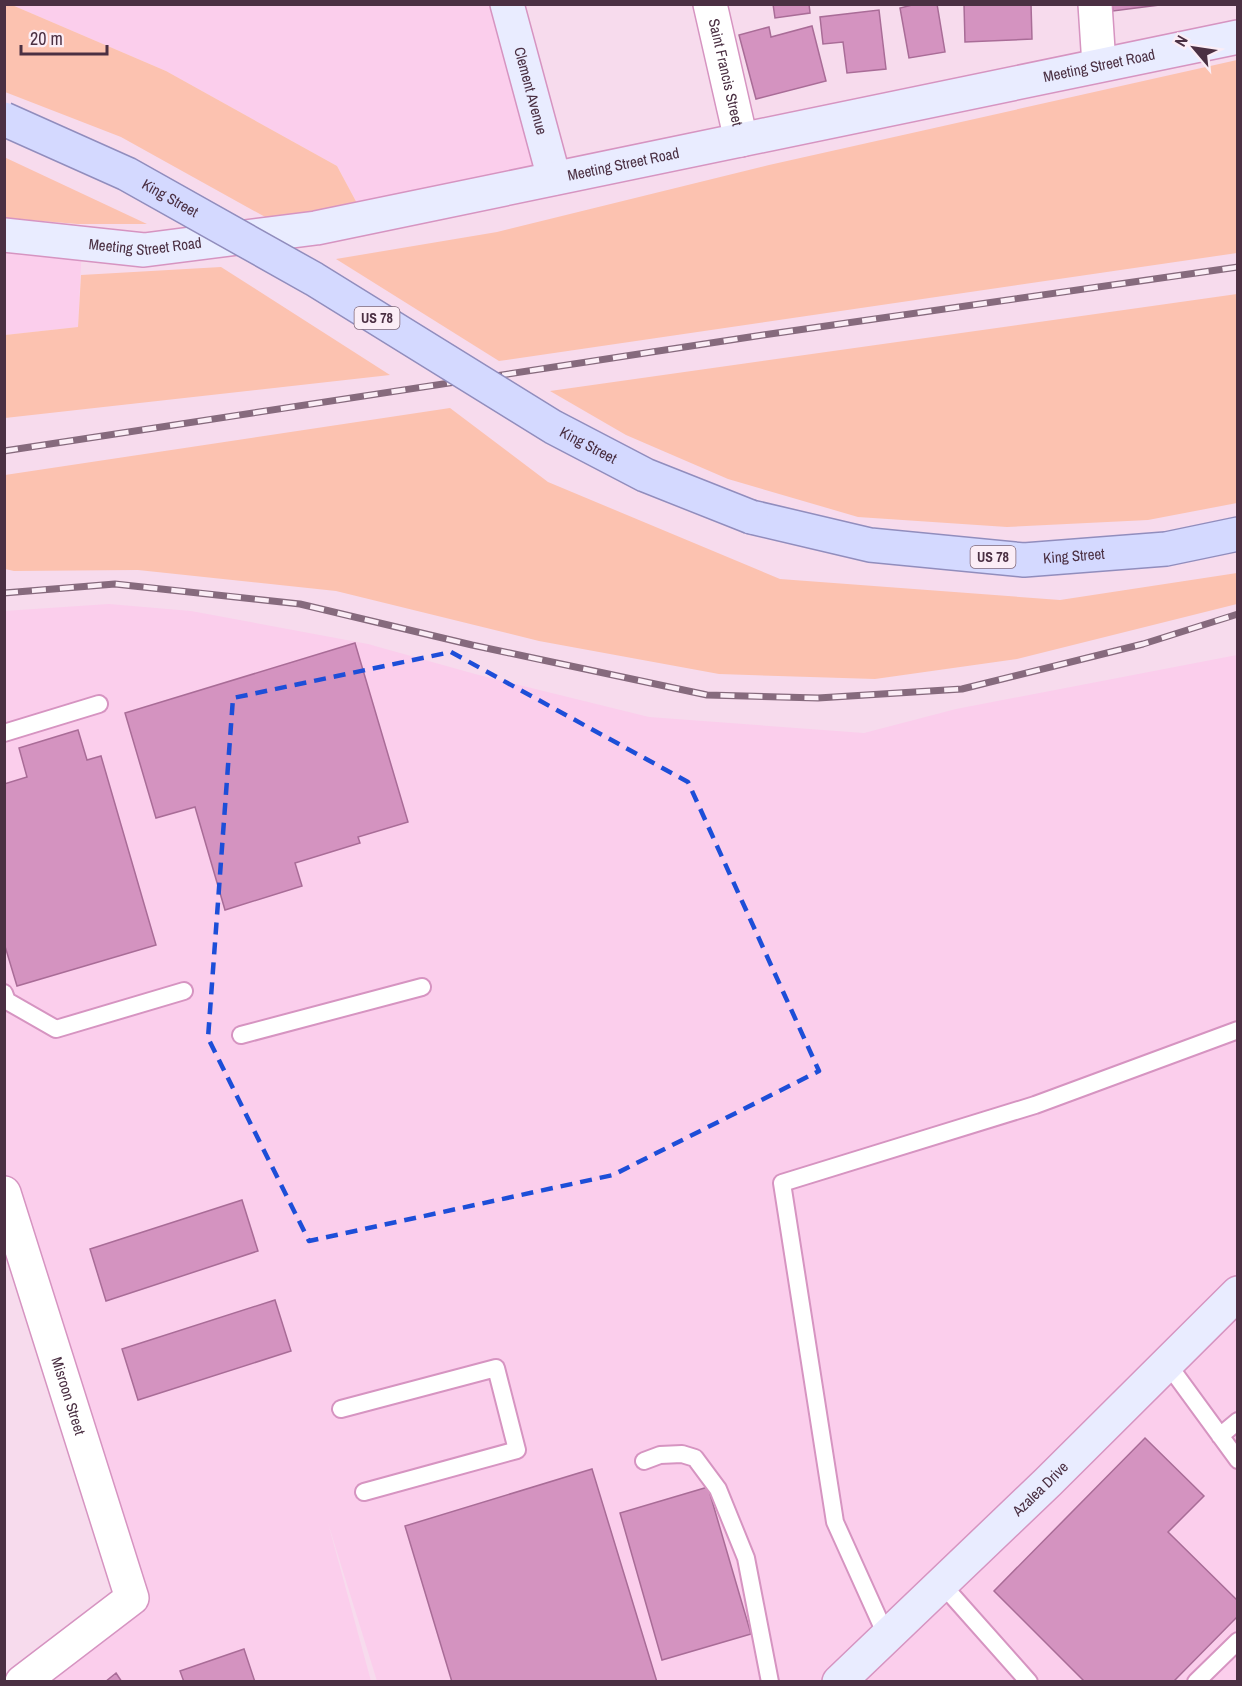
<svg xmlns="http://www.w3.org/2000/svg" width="1242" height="1686" font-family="'Archivo Narrow',sans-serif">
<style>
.built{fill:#fbceec}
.green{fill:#fcc2b0}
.building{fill:#d493c0;stroke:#a96c97;stroke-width:1.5}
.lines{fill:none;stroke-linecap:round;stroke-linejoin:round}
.lane-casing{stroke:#d694c1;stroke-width:20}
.street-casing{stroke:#d694c1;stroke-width:36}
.secondary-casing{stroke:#d694c1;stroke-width:36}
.primary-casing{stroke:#918dbd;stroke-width:36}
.lane{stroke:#fff;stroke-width:16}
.street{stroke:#fff;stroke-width:33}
.secondary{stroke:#e9ecff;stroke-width:33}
.primary{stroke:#d4d9ff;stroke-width:33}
.rail-casing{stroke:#866a7d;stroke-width:7}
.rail{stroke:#fbedf6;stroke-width:4.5;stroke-dasharray:14;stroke-linecap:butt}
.primary-bridge-casing{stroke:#918dbd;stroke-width:36;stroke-linecap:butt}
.primary-bridge{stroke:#d4d9ff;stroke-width:33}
.marked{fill:none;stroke:#1d4ed8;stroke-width:4.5;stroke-dasharray:12 8;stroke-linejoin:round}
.labels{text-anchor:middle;stroke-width:4.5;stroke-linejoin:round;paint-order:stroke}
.shield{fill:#fbedf6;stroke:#806979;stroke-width:1.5}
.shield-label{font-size:14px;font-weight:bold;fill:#4b3043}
.street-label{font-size:15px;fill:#4b3043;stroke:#fbedf6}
</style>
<rect width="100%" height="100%" fill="#f7dbed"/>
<path class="built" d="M12,5h495l47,173 -189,40 -28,-52 -171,-95z
M4,235l78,9 -4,83 -73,8z
M109,604l82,7 177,33 107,30 174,43 215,16 92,-24 281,-54v1026h-860l-49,-158 43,158h-349l110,-83 -127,-405 -1,-582z"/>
<path class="green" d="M4,5h8l154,66 171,95 22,41 -92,11 -146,-81 -116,-45z
M1237,60v193l-738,108 -163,-102 161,-27 272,-67z
M4,157l143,67h-69l-73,-6z
M221,267l169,108 -385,43v-83l73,-8 3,-52z
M1237,294v209l-89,17 -141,7 -149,-10 -130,-38 -102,-44 -76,-44z
M450,408l98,74 232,97 280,21 177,-27v31l-220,55 -142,20 -156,-5 -180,-33 -203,-50 -198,-21 -124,1 -9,-2v-94z"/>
<path class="building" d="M773,4h36l1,9 -35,5z
M916,4h21l8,48 -36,6 -9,-50z
M964,4h67l1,35 -67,3z
M1112,4h47v1l-46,6z
M879,10l7,59 -39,4 -4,-31 -20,2 -3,-27z
M812,26l14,55 -70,18 -17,-64 30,-8 2,10z
M355,643l53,179 -50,15 2,6 -65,20 7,23 -77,24 -30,-103 -39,11 -31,-105z
M78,730l9,30 14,-4 55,189 -139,41 -13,-43v-159l23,-7 -8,-29z
M242,1200l16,51 -152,50 -16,-52z
M275,1300l16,51 -153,49 -16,-51z
M1145,1438l59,58 -36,36 70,69v15l-65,66h-88l-91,-91z
M592,1469l65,213h-205l-47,-156z
M708,1487l43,147 -89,26 -42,-147z
M244,1649l11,33h-71l-4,-11z
M116,1673l6,9h-17z"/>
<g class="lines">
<defs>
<path id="lane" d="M4,733l95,-29
M4,993l3,8 49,28 128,-38
M241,1035l181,-48
M1167,1363l71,97
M341,1409l155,-41 21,82 -153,42
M1220,1436l18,-15
M644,1461l16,-6 22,-1 13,4 23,31 28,69 24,124
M941,1583l88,99
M886,1635l-51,-113 -53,-339 253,-78 203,-75
M1196,1682l42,-41"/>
<g id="street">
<path id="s1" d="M710,4l31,136"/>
<path d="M1095,4l4,61"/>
<path id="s2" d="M4,1193l128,405 -110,84"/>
</g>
<g id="secondary">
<path id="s3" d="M507,4l47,174"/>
<path id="s4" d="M4,235l140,15 172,-22 922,-191"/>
<path id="s5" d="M839,1682l209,-200 190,-189"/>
</g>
<g id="primary">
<path id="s6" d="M751,517l119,28 154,15 142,-11 72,-15"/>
</g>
</defs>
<use href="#lane" class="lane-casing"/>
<use href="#street" class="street-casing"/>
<use href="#secondary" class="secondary-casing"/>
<use href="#primary" class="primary-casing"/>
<use href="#lane" class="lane"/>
<use href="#street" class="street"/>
<use href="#secondary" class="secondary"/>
<use href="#primary" class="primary"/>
<defs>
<path id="rail" d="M4,451l759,-116 475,-68
M4,593l111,-9 185,20 172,41 235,50 111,3 144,-9 181,-45 95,-30"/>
</defs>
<use href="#rail" class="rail-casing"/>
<use href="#rail" class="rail"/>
<defs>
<g id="primary-bridge">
<path id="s7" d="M4,119l123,55 187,105 239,148 92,48 106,42"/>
</g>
</defs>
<use href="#primary-bridge" class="primary-bridge-casing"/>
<use href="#primary-bridge" class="primary-bridge"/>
</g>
<path class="marked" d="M451,652l237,130 131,289 -206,104 -304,66 -101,-203 25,-340z"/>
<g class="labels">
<g class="shield">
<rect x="354.5" y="307" width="45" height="22" rx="4.5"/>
<rect x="970.5" y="546" width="45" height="22" rx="4.5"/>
</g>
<g class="shield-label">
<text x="377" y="323">US 78</text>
<text x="993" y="562">US 78</text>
</g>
<g class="street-label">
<text dy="5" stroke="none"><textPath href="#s4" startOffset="1114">Meeting Street Road</textPath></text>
<text dy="5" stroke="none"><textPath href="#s1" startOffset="70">Saint Francis Street</textPath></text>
<text dy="5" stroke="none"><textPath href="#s3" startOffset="90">Clement Avenue</textPath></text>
<text dy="5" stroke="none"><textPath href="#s4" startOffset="628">Meeting Street Road</textPath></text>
<text dy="5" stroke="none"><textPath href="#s7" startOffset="184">King Street</textPath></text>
<text dy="5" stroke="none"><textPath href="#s4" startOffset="142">Meeting Street Road</textPath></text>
<text dy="5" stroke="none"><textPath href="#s7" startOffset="670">King Street</textPath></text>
<text dy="5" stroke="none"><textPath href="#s6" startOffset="327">King Street</textPath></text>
<text dy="5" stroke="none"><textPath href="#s2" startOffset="213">Misroon Street</textPath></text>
<text dy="5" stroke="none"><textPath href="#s5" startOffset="279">Azalea Drive</textPath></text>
</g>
</g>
<rect width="1242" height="1686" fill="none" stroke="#4b3043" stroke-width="12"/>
<g transform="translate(1194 48) rotate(299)" stroke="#fbedf6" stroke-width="4.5" paint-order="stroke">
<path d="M0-4.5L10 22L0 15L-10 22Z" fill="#4b3043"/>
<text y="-9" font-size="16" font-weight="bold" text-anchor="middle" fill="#4b3043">N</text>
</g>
<path d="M21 45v9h86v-9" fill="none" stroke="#4b3043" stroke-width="3"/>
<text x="30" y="45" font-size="18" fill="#4b3043" stroke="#fbedf6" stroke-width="4.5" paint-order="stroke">20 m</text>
</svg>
